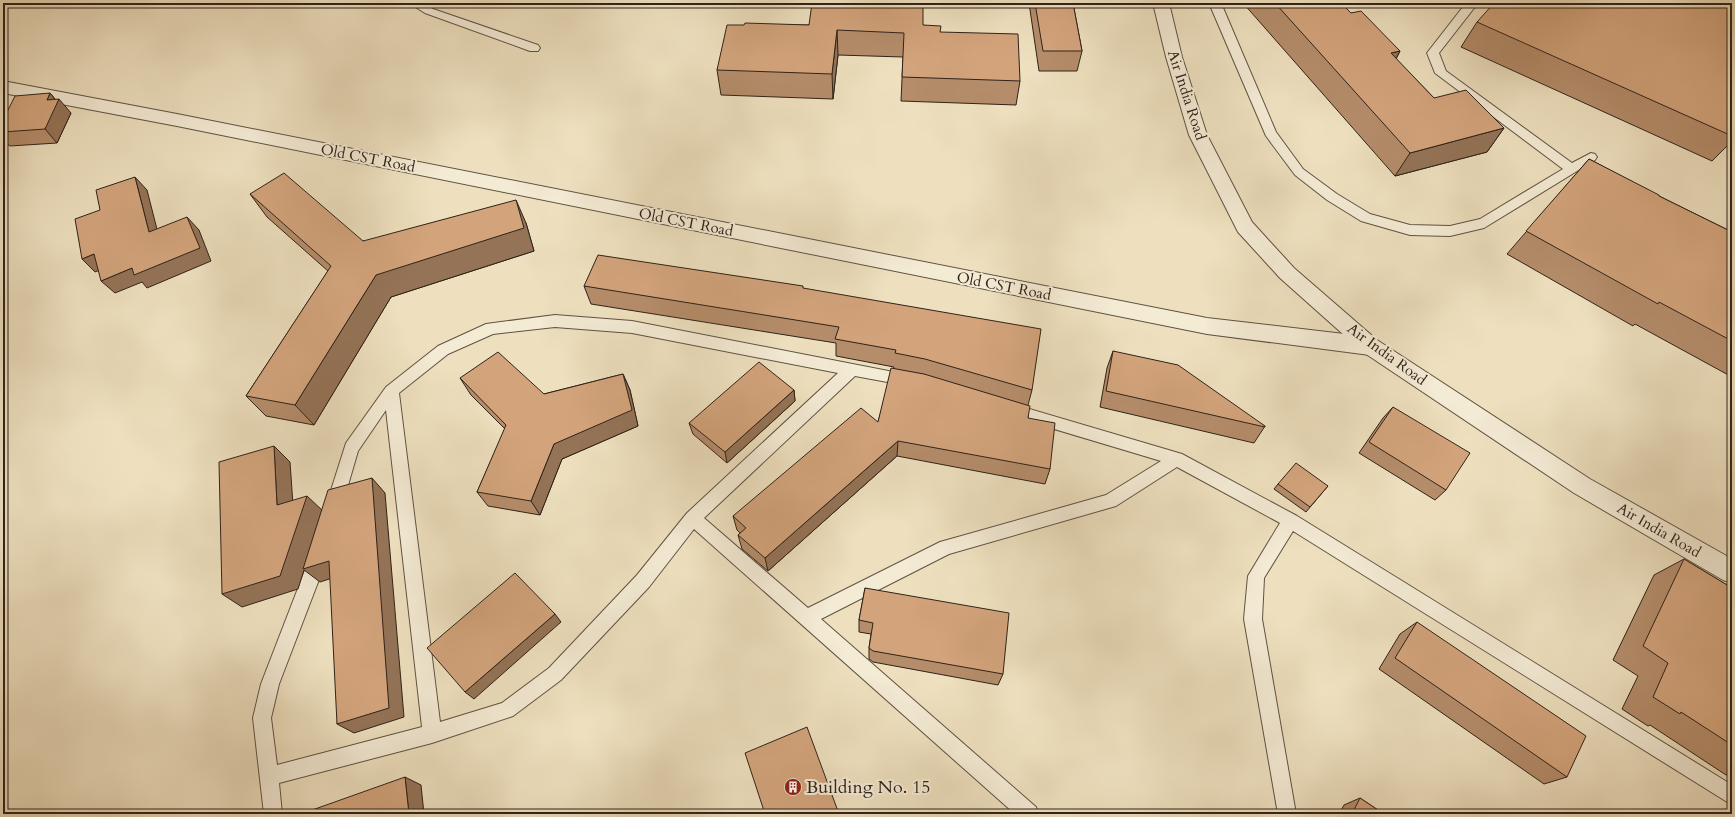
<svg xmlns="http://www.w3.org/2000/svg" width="1735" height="817" font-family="Cardo,serif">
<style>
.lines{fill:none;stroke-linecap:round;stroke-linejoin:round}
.service-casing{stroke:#5f5242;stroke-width:2}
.minor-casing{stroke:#5f5242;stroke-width:2}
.tertiary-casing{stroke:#5f5242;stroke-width:2}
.service{fill:#f4ebd5;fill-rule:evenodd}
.minor{fill:#f4ebd5;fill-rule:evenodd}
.tertiary{fill:#f4ebd5;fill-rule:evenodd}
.wall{fill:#b58d6b;stroke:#2f2219}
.shaded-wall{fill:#947357;stroke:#2f2219}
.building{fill:#d3a47c;stroke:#2f2219}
.labels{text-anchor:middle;stroke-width:4;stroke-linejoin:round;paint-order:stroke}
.street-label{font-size:15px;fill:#2f2219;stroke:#f4ebd5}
.near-poi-label{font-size:18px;fill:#2f2219;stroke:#f4ebd5;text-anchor:start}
</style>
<rect width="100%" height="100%" fill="#eee0bf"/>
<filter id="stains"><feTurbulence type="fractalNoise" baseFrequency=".005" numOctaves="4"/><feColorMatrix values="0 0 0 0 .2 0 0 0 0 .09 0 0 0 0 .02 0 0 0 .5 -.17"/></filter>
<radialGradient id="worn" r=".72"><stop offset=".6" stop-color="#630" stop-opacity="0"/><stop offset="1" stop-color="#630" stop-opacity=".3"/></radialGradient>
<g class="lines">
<defs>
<path id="service" d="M409,3h14l10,6 105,36 2,3 -2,3h-8l-105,-38z
M1209,3h12l55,129 27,37 34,25 33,20 40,11 40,1 30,-7 83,-50 -128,-96 -8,-20 39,-50h12l-39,50 7,18 126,92 19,-10 4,1 2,3 -2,3 -111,68 -34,8 -40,-1 -49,-14 -34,-21 -32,-25 -29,-39z
M555,315l77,6 282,55 2,4 -2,4 -5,2 -54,-10 -151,142 104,90 132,-66 166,-47 55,-34 -157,-47 -3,-5 3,-5 5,-1 173,51 115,62 435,269v20l-439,-274 -29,47 -2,41 34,195h-18l-34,-195 4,-43 32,-53 -103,-56 -61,39 -167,48 -128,65 215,188 2,7h-23l-321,-285 -45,58 -88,93 -48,36 -81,27 -153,40 3,31h-18l-11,-96 8,-34 51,-132 6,-3 6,3 2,5 -6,20 -41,107 -8,34 6,47 145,-38 -36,-317 -28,41 -16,55 -2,5 -6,2 -6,-2 -2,-5 20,-63 40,-56 52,-41 48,-22zM555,327l77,6 206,40 -151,140 -50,62 -88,93 -47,35 -62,19 -41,-329 49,-39 45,-20z"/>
<path id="minor" d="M3,81l174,33 1030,204 163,19 7,3 4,6 -4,6 -7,3 -163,-21 -1030,-208 -174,-33z"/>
<path id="tertiary" d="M1153,3h16l13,54 25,78 45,87 42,46 83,72 213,139 142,80v24l-9,-3 -149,-87 -211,-141 -83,-74 -42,-46 -49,-97 -23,-78z"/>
</defs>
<use href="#service" class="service-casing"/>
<use href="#minor" class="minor-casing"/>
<use href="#tertiary" class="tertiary-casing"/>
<use href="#service" class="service"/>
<use href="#minor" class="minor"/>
<use href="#tertiary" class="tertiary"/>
</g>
<path class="wall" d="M1029,3h44l9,48 -5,20h-38z
M1243,3h98l10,10 49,38 -4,8 38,39 70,30 -17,24 -92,24z
M1732,3v138l-20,20 -251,-114 16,-25z
M744,25h179l17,7 80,49 -4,24 -115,-4 2,-44 -65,-2 -5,44 -112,-4 -4,-25z
M50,93l6,7 15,13 -14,30 -47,3 -7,-6v-20z
M1589,159l70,37 73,36v145l-97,-53 -2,2 -126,-72z
M250,194l113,47 163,-18 8,28 -143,46 -77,128 -48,-9 -20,-20 82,-125 -61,-54z
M584,286l219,2 229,102 -4,15v13l22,51 -5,15 -148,-28 -129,115 -26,-22 -4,-14 2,-2 -3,-3 -4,-14 145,-94 16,-55 -58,-11v-13l-245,-39z
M1113,351l152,75 -11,17 -154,-36 7,-39z
M623,374l7,16 8,36 -76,33 -22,56 -52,-9 -11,-14 28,-63 -34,-34 -11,-17 84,16z
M794,390l1,11 -68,62 -34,-29 -4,-11z
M1393,407l53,83 -11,10 -76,-47 24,-35z
M1278,484l50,2 -22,26 -32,-23z
M1684,559l48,29v186l-1,-1 -5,2 -76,-50 -2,1 -26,-17 16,-33 -25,-16 41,-85z
M865,588l138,86 -5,11 -125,-23 -4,-3v-11l2,-14 -12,-2v-12z
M1417,622l150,155 -23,7 -165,-115 21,-35z
M1360,798l24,16h-45l5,-9z"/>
<path class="shaded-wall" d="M837,30l1,25 -5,44 -1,-25z
M1400,51l-13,25 4,-23z
M50,93l7,9 2,-3 12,14 -14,30 -12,-14 2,-29z
M1504,128l-17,24 -92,24 15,-23z
M135,177l12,13 14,55 -12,-13z
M516,200l10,23 8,28 -143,46 -77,128 -19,-20 81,-130z
M187,217l12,13 12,31 -64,27 -5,-6 -27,11 -14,-12 31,-13z
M94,254l13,13 -12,5 -13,-13z
M623,374l7,16 8,36 -76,33 -22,56 -9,-14 23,-57z
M794,390l1,11 -68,62 -2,-11z
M898,441l-1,15 -129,115 -3,-13z
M274,446l16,16 4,57 -17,-14z
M372,478l13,15 19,224 -50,16 -17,-9z
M307,496l16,15 22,63 -25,8 -16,-12 -6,19 -56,18 -20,-13z
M555,614l6,8 -87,77 -9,-7z
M405,777l16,8 3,29h-15z"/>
<path class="building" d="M812,3h111v22l18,1 -1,6 78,2 2,47 -118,-4 2,-44 -67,-3 -5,44 -115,-4 10,-45h17l1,-2 64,2z
M1035,3h38l9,48h-39z
M1275,3h66l10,10 10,-2 39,40 -9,2 43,45 32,-8 38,38 -94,25z
M1494,3h238v133l-255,-114z
M50,93l-3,7 12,-1 -14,30 -42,3v-12l12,-24z
M1589,159l70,36v1l73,36v109l-73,-39 -1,2 -132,-73z
M284,173l79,68 153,-41 8,28 -148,47 -81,130 -49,-9 85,-130 -81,-72z
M135,177l14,55 38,-15 13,31 -66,27 -2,-7 -31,13 -7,-27 -12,5 -7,-40 25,-9 -4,-20z
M598,255l205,31v2l238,41 -9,61 -107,-31 -30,-6 1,-3 -61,-11 4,-12 -255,-41z
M1113,351l65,14 87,61v1l-159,-36z
M498,352l46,42 79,-20 9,36 -78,34 -23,57 -54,-9 29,-67 -46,-47z
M759,362l35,28 -69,62 -36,-29z
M891,368l33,6 106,32 -2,12 27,5 -5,46 -152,-28 -133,117 -27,-23 8,-7 -13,-12 128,-108 17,14z
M1393,407l77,46 -24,37 -77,-48z
M274,446l3,59 30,-9 -27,80 -58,18 -3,-132z
M1296,463l32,23 -18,21 -32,-23z
M372,478l17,230 -52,16 -8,-163 -26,8 25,-79z
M1684,559l48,29v157l-51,-33 -1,2 -27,-17 15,-34 -25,-17z
M515,573l40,41 -90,78 -38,-44z
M865,588l144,25 -6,61 -130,-23 -4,-3 4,-25 -14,-3z
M1417,622l169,114 -19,41 -172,-119z
M807,727l32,87h-74l-20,-61z
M405,777l4,37h-108z
M1360,798l24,16h-32z"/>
<defs>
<symbol id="building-disc" viewBox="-11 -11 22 22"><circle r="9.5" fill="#8f2418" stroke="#f4ebd5"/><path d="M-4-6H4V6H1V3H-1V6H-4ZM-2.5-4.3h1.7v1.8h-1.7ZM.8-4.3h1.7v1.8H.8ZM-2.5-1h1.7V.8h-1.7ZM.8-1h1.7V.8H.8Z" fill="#fff"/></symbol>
</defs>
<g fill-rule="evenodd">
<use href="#building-disc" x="783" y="777" width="20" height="20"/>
</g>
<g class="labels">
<g class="street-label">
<text transform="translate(1187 95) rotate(72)" y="5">Air India Road</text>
<text transform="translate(368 158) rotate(11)" y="5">Old CST Road</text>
<text transform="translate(686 222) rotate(11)" y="5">Old CST Road</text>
<text transform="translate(1004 286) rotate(11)" y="5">Old CST Road</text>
<text transform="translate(1387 354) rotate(36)" y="5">Air India Road</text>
<text transform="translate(1659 530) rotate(30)" y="5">Air India Road</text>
</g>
<g class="near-poi-label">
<text x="806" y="793">Building No. 15</text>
</g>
</g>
<rect width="1735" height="817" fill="none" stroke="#eee0bf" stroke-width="16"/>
<rect x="4" y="4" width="1727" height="809" fill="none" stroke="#2f2219" stroke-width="2"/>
<rect x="8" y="8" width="1719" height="801" fill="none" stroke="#2f2219"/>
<rect width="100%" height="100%" filter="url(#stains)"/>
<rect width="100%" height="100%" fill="url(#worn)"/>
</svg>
